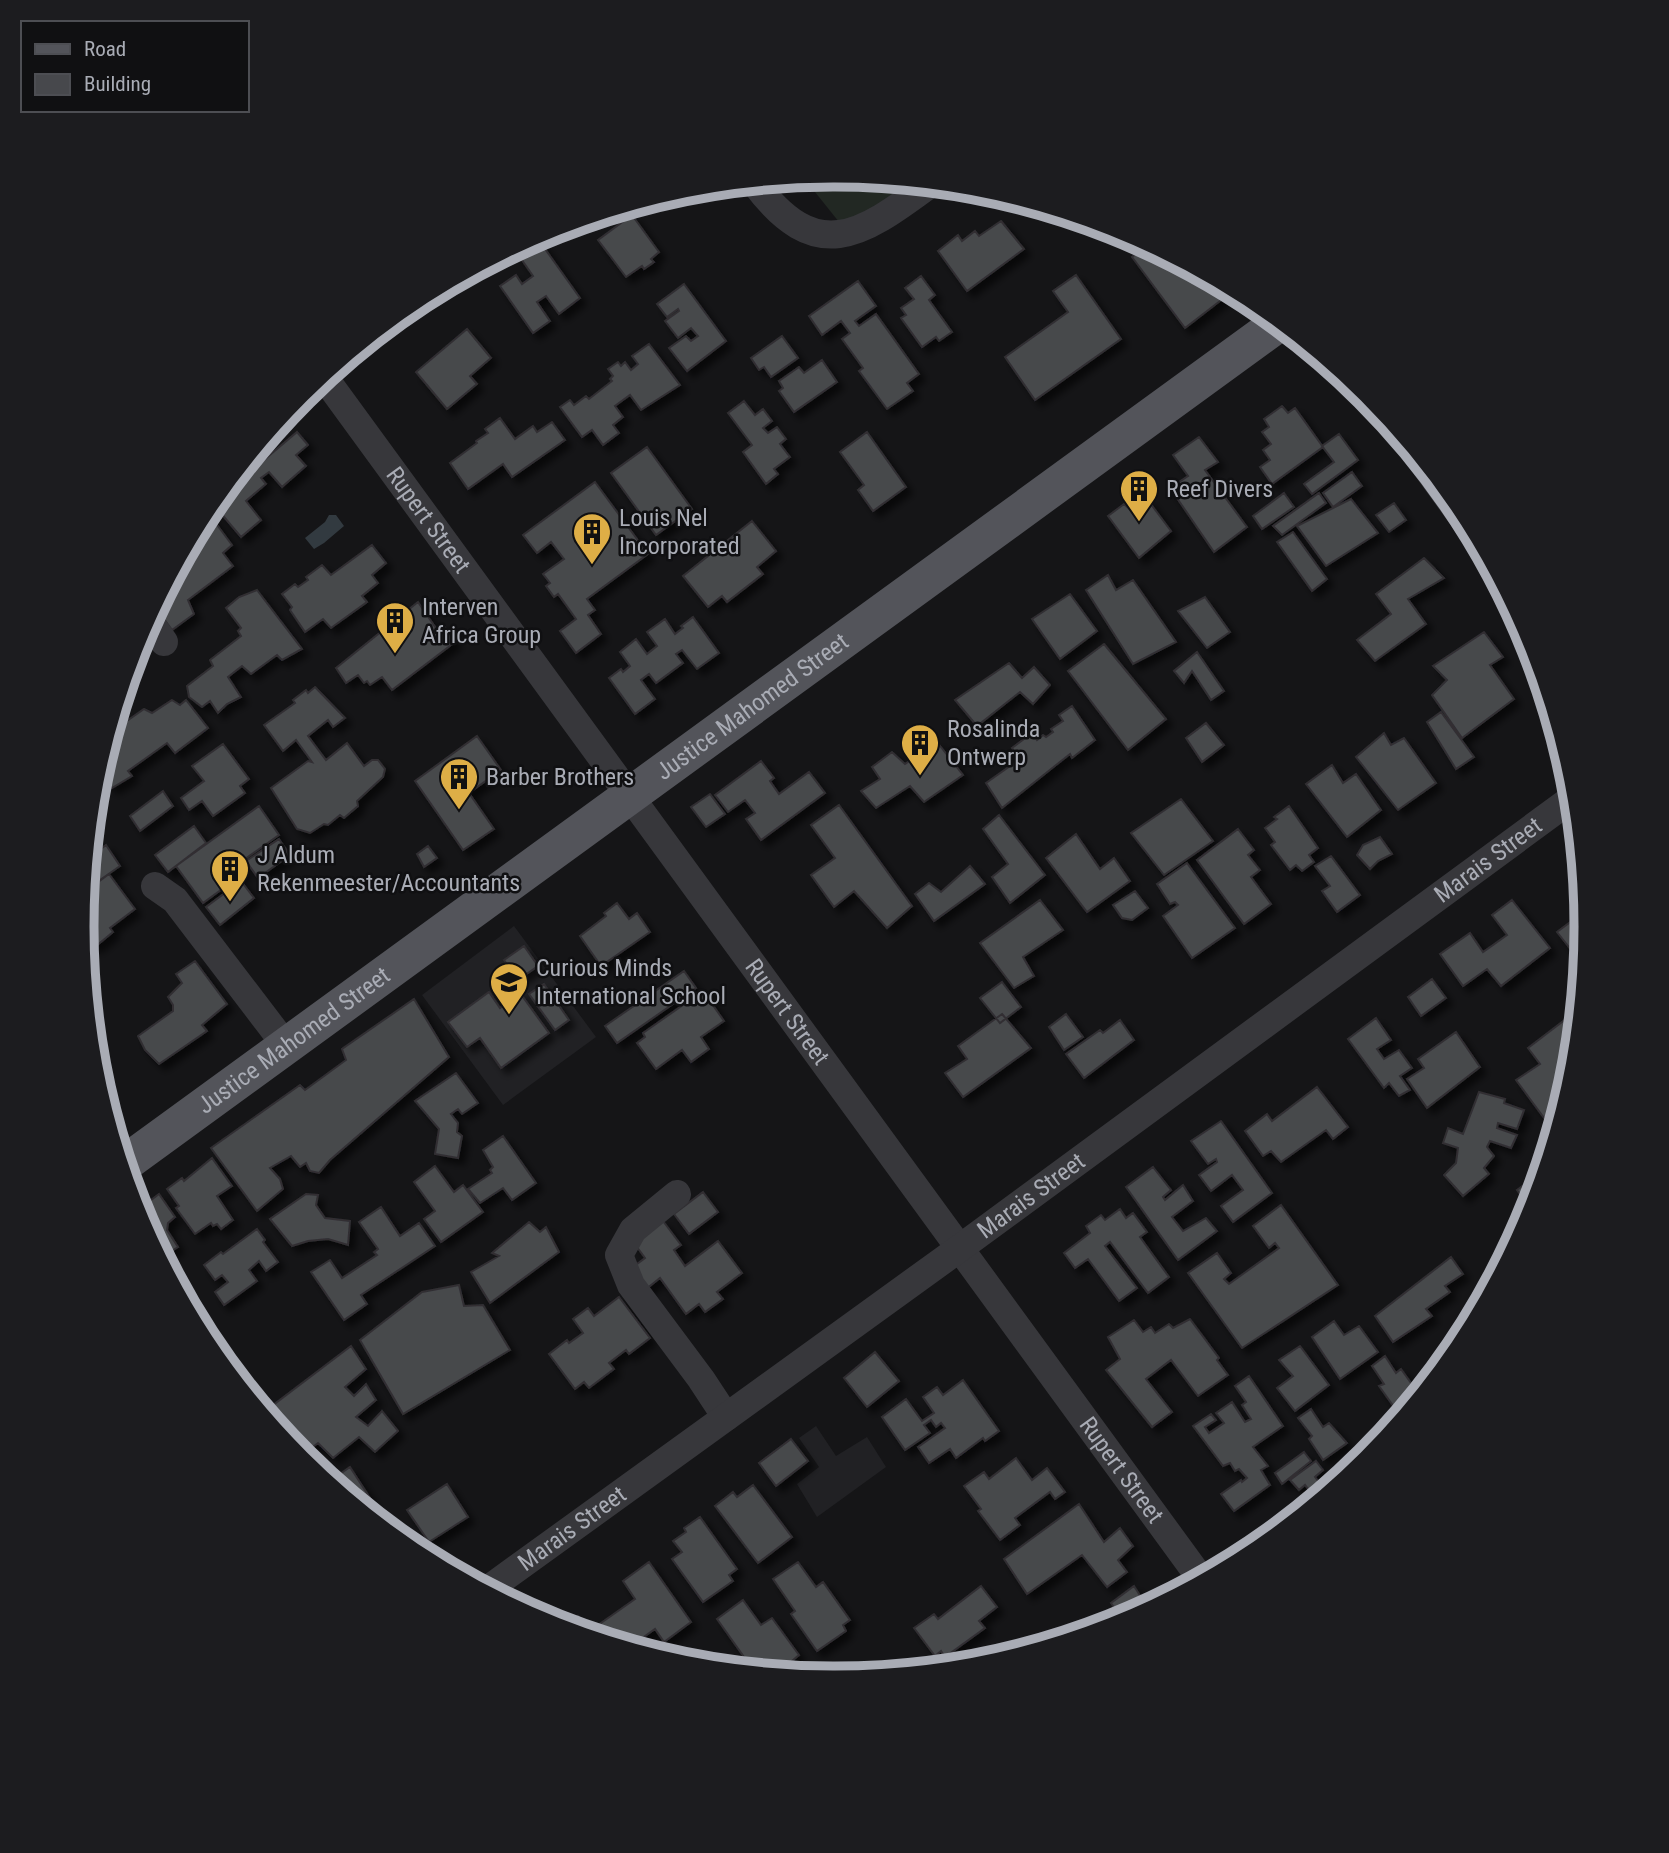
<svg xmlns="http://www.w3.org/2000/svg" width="1669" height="1853" font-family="'Roboto Condensed',sans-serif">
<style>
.built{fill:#212124}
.green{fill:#222823}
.water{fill:#323a40}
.building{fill:#47484c;stroke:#302f33;stroke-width:2;filter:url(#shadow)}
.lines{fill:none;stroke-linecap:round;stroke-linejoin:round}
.minor{stroke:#37373b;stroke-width:28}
.major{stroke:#53545a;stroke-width:37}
.labels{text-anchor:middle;stroke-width:5;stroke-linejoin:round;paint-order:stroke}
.poi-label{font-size:24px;fill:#a9acb5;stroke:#101012;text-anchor:start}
.street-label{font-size:24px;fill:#a9acb5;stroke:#101012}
.rim{fill:none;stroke:#a9acb5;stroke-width:9}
</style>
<defs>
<filter id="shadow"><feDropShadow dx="6" dy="6" stdDeviation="3.5" flood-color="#0009"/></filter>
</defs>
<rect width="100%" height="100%" fill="#151517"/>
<path class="built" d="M514,926l82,111 -93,68 -81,-110z
M816,1426l20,30 31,-19 19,30 -69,50 -20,-33 22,-17 -20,-29z"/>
<path class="green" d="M835,174l81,8 -69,50 -44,-55z"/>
<path class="water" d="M329,515h7l8,11 -20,17 -10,6 -9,-11 20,-16z"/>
<path class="building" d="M632,215l27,37 -8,7 3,3 -10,7 -2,-3 -16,11 -28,-37z
M1001,221l23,28 -57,42 -29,-40 20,-16 4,6 13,-10 4,5z
M538,239l42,59 -21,16 -13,-18 -9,6 13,19 -17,12 -33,-47 16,-11 6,9 11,-8 -16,-23z
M1148,245l85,46 -48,37 -53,-71z
M1076,275l45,64 -86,61 -30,-43 63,-45 -15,-21z
M921,276l14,19 -6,5 23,32 -13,9 -3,-4 -14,10 -21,-29 5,-3 -5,-7 13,-9 -9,-11z
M858,281l18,25 -21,15 4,5 17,-12 43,60 -12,9 6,8 -26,18 -28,-38 4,-3 -21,-29 8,-6 -9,-12 -19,14 -13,-19z
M684,284l42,57 -39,30 -18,-23 17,-12 5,5 7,-5 -7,-8 -13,10 -13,-17 14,-10 -1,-2 -11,8 -10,-13z
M467,329l24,29 -21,18 7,8 -30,25 -31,-37z
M782,336l16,22 -27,19 -7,-10 -5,3 -8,-12z
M649,344l31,41 -39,25 -11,-15 -15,11 8,11 -10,8 6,8 -16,12 -11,-15 -10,7 -22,-30 10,-7 4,5 12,-9 3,3 23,-18 -2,-2 3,-3 -5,-7 10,-7 3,4 4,-4 6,8 7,-6 -6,-8z
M822,360l15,22 -43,30 -15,-21 4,-3 -4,-7 20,-14 5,6z
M744,401l11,14 8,-6 9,12 -9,7 5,5 9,-6 9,12 -6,5 10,13 -16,12 4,5 -12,10 -23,-32 9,-7 -24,-32z
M1282,406l6,7 7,-5 28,39 -51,37 -12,-17 10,-7 -7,-10 8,-6 -9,-12 7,-5 -5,-8z
M500,418l15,21 18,-13 4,6 15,-10 13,18 -53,37 -9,-13 -35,25 -18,-26 27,-20 -1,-2 12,-8 -3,-4z
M297,432l11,13 -12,10 10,11 -24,21 -13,-15 -8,6 5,6 -20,17 15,19 -20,17 -28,-33 22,-27 3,5z
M867,432l39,55 -33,24 -15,-21 6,-5 -24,-33z
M1339,434l19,26 -46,34 -8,-10 30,-22 -12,-16z
M1199,437l19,25 -13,8 42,57 -33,25 -44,-64 18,-12 -15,-21z
M647,447l45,62 -36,26 -45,-62z
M1352,472l10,14 -29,21 -10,-14z
M595,482l53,72 -61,45 8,11 -7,5 13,19 -25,19 -16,-22 16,-12 -18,-25 -4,3 -8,-11 4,-3 -7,-9 21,-15 -13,-17 -14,11 -14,-18z
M1284,493l10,14 -32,22 -9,-13z
M1319,493l7,10 -44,32 -9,-9z
M1147,499l24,32 -32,27 -31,-42 16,-12 10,9z
M1351,499l27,34 -52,33 -29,-40z
M1394,503l12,17 -17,12 -13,-17z
M209,514l23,31 -9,8 10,13 -45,34 6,14 -22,16 -16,-22 32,-60 12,-9 -4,-6 8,-15z
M752,521l24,30 -19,16 6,7 -36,28 -5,-6 -14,11 -25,-31z
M1293,532l34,47 -15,12 -35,-49z
M372,545l14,18 -14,12 6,8 -16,13 5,6 -36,26 -8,-9 -18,13 -15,-22 2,-3 -10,-13 13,-10 3,3 10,-7 -2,-3 16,-12 9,10z
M1424,558l20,20 -36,21 18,25 -51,37 -18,-21 34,-26 -15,-20z
M1108,575l8,15 17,-10 43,62 -43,22 -47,-74z
M257,590l45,59 -20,11 -5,-5 -26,19 -9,-8 -14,11 13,20 -14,7 -9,9 -8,-12 -8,6 -13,-10 -2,-11 26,-20 -3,-6 31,-24 -3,-5 3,-3 -15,-20 13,-11z
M1070,594l27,37 -37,28 -28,-40z
M1205,597l25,35 -23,16 -29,-37z
M418,602l20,29 6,-5 11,16 -63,48 -10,-13 -12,8 -3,-4 -3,2 -6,-8 -12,8 -10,-15z
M693,617l26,36 -22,16 -15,-19 -6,4 7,9 -27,20 -7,-9 -8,6 14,19 -20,15 -26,-36 12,-9 2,3 7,-6 -10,-14 16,-13 11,15 10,-8 -10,-14 18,-13 10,15 8,-6 -2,-2z
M1484,632l19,25 -13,8 24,34 -52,39 -30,-43 15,-15 -14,-14z
M1104,644l62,75 -38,31 -60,-79z
M1197,652l27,39 -13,9 -19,-29 -8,12 -10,-12z
M1009,663l13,15 12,-11 16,18 -17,19 -13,-12 -43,34 -22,-26z
M315,687l30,31 -12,9 -5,-7 -20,16 18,24 21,-17 17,23 8,-6h6l7,9 -2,8 -26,24 1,5 -14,12 -4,-3 -12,10 -4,-1 -14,9 -13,-4 -26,-41 37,-27 4,1 -16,-22 -13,11 -19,-26 31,-22 -2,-3 13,-10 2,3z
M172,700l8,5 6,-5 22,28 -33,25 -8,-10 -39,28 4,5 -20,12 -13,-15 12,-41 33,-23 8,4z
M1072,706l23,34 -23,18 -2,-4 -68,54 -16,-25 27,-19 4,6 7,-6 -12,-16 20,-15 5,7 6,-5 3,2 7,-5 -2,-3 12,-8 -4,-6z
M1441,712l33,45 -18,12 -29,-47z
M1206,723l18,22 -22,17 -16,-24z
M1384,733l7,12 13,-7 32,45 -38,27 -42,-53z
M477,736l24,34 -32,23 25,36 -31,21 -48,-69z
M937,742l26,33 -39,27 -14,-16 -34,22 -15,-17 19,-12 -8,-12 20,-15 13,12z
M223,744l26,35 -9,7 5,7 -32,23 -11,-15 -13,9 -8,-12 23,-17 -12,-15z
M761,761l13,17 -4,3 9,13 30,-22 16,21 -64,47 -15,-21 9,-6 -10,-13 -17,12 -13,-17z
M1332,765l11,18 13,-9 25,36 -34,27 -41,-53z
M163,791l10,15 -33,25 -10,-15z
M710,794l15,20 -19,13 -15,-20z
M1181,799l32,42 -49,34 -33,-42z
M839,805l73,101 -25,22 -33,-37 -20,16 -23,-32 24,-17 -24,-33z
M259,806l20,29 -41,29 6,9 -41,30 -27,-37z
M1289,806l29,42 -9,7 5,7 -12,9 -6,-6 -6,5 -19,-25 4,-3 -10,-14 12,-9 -3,-2z
M999,815l46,60 -35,28 -18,-26 16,-13 -25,-35z
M194,826l12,17 -38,29 -13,-17z
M1238,829l16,21 -6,5 12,15 -9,7 20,27 -27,20 -47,-64z
M1076,834l24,35 14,-11 16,23 -43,31 -41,-54z
M1380,837l12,17 -14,7 -8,8 -13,-14 6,-10z
M279,839l11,16 -32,23 -12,-17z
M106,845l14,21 -30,21 -3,-4 2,-25z
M428,846l9,12 -13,9 -7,-13z
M1331,856l29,39 -23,17 -15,-21 8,-5 -15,-20z
M1187,863l48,65 -43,30 -29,-42 15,-11 -3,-3 -5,2 -13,-20z
M970,866l15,18 -51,37 -19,-27 14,-11 12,9z
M109,874l26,35 -25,19 3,4 -18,15 -4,-4 -7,4 -2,-21 4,-35z
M241,881l13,17 -34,27 -14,-18z
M1135,891l13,17 -16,12 -10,-2 -9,-13z
M1040,900l23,30 -40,27 11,19 -20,12 -34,-45z
M1512,900l38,48 -49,38 -14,-17 -24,17 -23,-32 30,-21 13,19 24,-17 -15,-20z
M617,903l12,16 8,-6 13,19 -49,34 -21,-30 26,-20 -2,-3z
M1585,911l2,15 -4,39 -26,-33z
M524,946l14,20 -20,14 -14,-20z
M195,961l32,43 -25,21 5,6 -48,33 -14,-14 -7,-14 35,-25v-6l-5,-8 14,-14 -6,-9z
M684,971l12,17 -79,55 -12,-17z
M1432,979l14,19 -25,18 -13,-19z
M1002,982l19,25 -21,16 -20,-25z
M544,984l25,36 -14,10 -26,-36z
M703,991l21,30 -23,16 8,12 -18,13 -9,-12 -26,19 -19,-26 8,-6 -2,-4z
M489,992l11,16 20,-15 29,40 -48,35 -21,-30 -13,9 -19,-25z
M414,999l35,58 -119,103 -11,13 -9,-2 -4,-8 -6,4 -9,-11 -21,12 10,11 3,10 -26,22 -46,-63 89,-63 5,5 41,-30 -4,-11z
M1579,1009l-7,65 -11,37 -14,11 -31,-42 24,-16 -12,-16z
M1002,1014l29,34 -68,49 -18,-24 22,-14 -9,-13z
M1066,1014l17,23 -19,13 -15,-23z
M1376,1018l15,22 -14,9 7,10 15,-9 13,18 -12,8 10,14 -11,6 -10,-13 -5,5 -36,-49z
M1120,1020l14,20 -50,38 -18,-24 34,-24 3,3z
M1456,1032l24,35 -53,41 -20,-29 17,-11 -6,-9z
M456,1073l22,30 -16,11 -4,-5 -7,5 7,9 -1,9 5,4 -4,22 -23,-4 4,-25 -24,-28z
M1317,1087l31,40 -15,12 -7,-9 -45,32 -10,-11 -8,5 -18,-25 22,-17 5,7z
M1479,1092l26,7 -1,4 20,7 -7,19 -19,-6 -1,5 20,7 -6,13 -21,-7 -3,6 7,9 -10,12 5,6 -26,22 -19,-21 12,-12 2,-15 -15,-5 5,-15 15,6z
M1221,1121l51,72 -39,29 -12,-16 22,-16 -11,-15 -21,16 -12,-16 18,-13 -1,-3 -8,5 -17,-23z
M503,1136l33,47 -24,17 -9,-12 -23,15 -12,-14 24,-16 -2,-3 3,-3 -10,-17z
M212,1158l20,28 -15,10 16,24 -12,9 -4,-5 -4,2 -2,-3 -16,11 -19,-26 3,-2 -12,-17 15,-11 2,3z
M435,1166l19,26 9,-7 20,27 -42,30 -17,-23 11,-8 -21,-29z
M1153,1167l18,23 -8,7 2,3 18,-15 10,16 -21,16 11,14 23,-13 11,13 -39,29 -52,-73z
M1532,1179l6,7 -7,24 -14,-20z
M703,1192l15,20 -29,22 -15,-20z
M159,1194l16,23 -7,6 -1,7 11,17 -11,7 -3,-3 -3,2 -2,-3 -21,-40z
M306,1194l12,1 -2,10 9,13 25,3 -2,24 -20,-6 -20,2 -16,5 -22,-27z
M1281,1205l57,80 -96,63 -54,-75 29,-20 14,20 -7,6 5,5 50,-36 -4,-5 -6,5 -16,-22z
M381,1207l19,29 19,-13 16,23 -74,49 6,9 -23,16 -33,-48 19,-12 12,18 35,-23 -3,-3 4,-3 -19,-27z
M1120,1209l6,9 7,-5 14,19 -7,5 29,40 -21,16 -38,-51 -5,4 32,42 -18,13 -31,-42 -13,9 -11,-15 26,-20 -4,-7 15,-11 4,5z
M663,1221l18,24 -7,5 11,16 33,-25 24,32 -25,19 6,7 -18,13 -6,-8 -13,10 -26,-36 -15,12 -16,-20 16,-12 -11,-15z
M529,1222l11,10 6,-5 13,25 -69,51 -19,-31 28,-16 -7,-3z
M257,1229l8,11 -2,2 15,20 -12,9 -7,-10 -10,9 8,11 -33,24 -9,-13 13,-10 -6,-7 -7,5 -11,-15 17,-13 2,2z
M1451,1257l12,17 -18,12 5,6 -24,17 6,7 -39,26 -18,-26z
M459,1285l5,21 19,-1 27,45 -107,64 -43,-74 62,-48z
M619,1297l31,41 -21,16 -3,-4 -17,13 5,6 -25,19 -5,-6 -9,7 -26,-35 18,-14 2,3 14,-10 -10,-14 15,-11 6,8z
M1190,1319l29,39 -2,2 11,15 -30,21 -27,-36 -25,19 26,33 -20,15 -46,-57 14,-11 -12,-22 26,-17 9,12 8,-5 4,6 14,-9 4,4z
M1334,1321l10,14 15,-9 19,26 -38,27 -28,-42z
M351,1346l15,23 -21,18 9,9 12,-12 10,16 -20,17 12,9 14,-15 16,20 -23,21 -16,-15 -26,21 -15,-15 -17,13 -12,-17 7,-8 -6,-7 -8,9 -18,-21z
M1300,1346l29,39 -34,26 -18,-23 16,-12 -14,-16z
M875,1352l24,29 -32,26 -23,-29z
M1385,1356l11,17 5,-4 15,21 -22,17 -15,-21 5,-2 -12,-18z
M1249,1376l34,50 -30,21 15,19 -7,4 9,15 -36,26 -13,-17 20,-14 1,2 5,-4 -8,-9 -4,2 -5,-8 -7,3 -30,-40 18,-12 5,6 -11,7 4,6 15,-10 -8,-10 16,-11 13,20 6,-3 -9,-14 4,-3 -11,-16z
M963,1380l36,51 -14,10 -2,-3 -27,20 -6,-9 -21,14 -11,-16 27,-19 -4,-5 -5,4 -5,-7 -7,5 6,8 -25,17 -23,-33 24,-18 16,22 12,-8 -11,-16 14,-10 6,8z
M1311,1409l12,18 6,-4 18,20 -24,17 -14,-21 3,-3 -14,-18z
M791,1439l17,22 -32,25 -17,-23z
M1304,1452l7,9 -29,23 -7,-11z
M1353,1454l7,9 -22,18 -7,-10z
M1016,1458l16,22 15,-12 18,24 -10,7 -5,-7 -35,26 5,7 -20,15 -22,-29 3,-2 -17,-23 20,-14 5,7z
M1316,1461l7,9 -8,7 7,9 -10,8 -7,-9 -6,5 -9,-10z
M350,1467l22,34 -10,7 -32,-27z
M447,1484l21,33 -39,25 -22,-32z
M753,1485l39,52 -34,26 -43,-57 18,-14 4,5z
M1303,1499l3,4 4,-3 2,3 -36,30 -3,-5 17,-12 -4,-6z
M1079,1504l25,38 16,-14 13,18 -15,14 9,12 -20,15 -25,-32 -55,39 -23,-35z
M700,1517l37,52 -8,6 4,6 -30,21 -31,-43 10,-7 -9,-11 13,-9 -2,-4z
M649,1562l42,60 -27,20 -9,-13 -25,18 -65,-20 13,-11 13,14 44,-31 -12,-18z
M798,1562l18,25 7,-5 27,38 -7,5 3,6 -29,20 -26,-37 4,-3 -22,-32z
M981,1586l16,21 -18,14 6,7 -40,29 -4,-6 -6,5 -21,-28 20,-14 4,5z
M1134,1586l14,22 -25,13 -12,-18z
M743,1600l18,25 11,-7 27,37 -7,6 3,5 -11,8 -30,-3 -37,-52z"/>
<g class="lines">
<g class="minor">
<path d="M754,182c62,84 106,54 176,2"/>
<path id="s1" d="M324,377l877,1202"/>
<path d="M1426,467l44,61"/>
<path d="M149,621l15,21"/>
<path d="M155,886l20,14 112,147"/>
<path d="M677,1194l-44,36 -14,25 12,30 70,94 25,38"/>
<path id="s2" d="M487,1590l473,-342 614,-451"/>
</g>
<path class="major" id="s3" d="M124,1164l1155,-841"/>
</g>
<defs>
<symbol id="building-pin" viewBox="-11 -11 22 30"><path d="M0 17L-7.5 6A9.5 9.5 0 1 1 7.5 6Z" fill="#deae46" stroke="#101012"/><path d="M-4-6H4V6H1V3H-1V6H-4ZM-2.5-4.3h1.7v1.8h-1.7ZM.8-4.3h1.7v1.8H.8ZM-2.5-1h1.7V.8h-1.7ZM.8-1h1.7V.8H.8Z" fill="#111"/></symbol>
<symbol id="school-pin" viewBox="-11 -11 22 30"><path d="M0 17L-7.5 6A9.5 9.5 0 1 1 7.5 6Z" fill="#deae46" stroke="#101012"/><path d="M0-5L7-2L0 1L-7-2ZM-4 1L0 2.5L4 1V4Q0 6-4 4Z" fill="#111"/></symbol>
</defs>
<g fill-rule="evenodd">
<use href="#building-pin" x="1117" y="467" width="44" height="60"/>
<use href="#building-pin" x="570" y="510" width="44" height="60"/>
<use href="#building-pin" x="373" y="599" width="44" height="60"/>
<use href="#building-pin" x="898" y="721" width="44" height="60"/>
<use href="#building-pin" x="437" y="755" width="44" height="60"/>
<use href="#building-pin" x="208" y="847" width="44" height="60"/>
<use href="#school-pin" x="487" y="960" width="44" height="60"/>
</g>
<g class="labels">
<g class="poi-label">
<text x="1166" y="497">Reef Divers</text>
<text x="619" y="526">Louis Nel<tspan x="619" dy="28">Incorporated</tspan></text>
<text x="422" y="615">Interven<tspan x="422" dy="28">Africa Group</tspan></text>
<text x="947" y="737">Rosalinda<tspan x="947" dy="28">Ontwerp</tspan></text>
<text x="486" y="785">Barber Brothers</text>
<text x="257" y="863">J Aldum<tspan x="257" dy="28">Rekenmeester/Accountants</tspan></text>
<text x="536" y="976">Curious Minds<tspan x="536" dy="28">International School</tspan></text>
</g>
<g class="street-label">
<text dy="8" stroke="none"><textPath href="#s1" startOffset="177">Rupert Street</textPath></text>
<text dy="8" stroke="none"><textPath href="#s3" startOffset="777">Justice Mahomed Street</textPath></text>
<text dy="8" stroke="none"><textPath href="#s2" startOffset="1239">Marais Street</textPath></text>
<text dy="8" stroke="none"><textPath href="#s1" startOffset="786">Rupert Street</textPath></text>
<text dy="8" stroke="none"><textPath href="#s3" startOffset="210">Justice Mahomed Street</textPath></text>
<text dy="8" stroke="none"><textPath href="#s2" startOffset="672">Marais Street</textPath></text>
<text dy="8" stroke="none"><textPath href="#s1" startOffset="1353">Rupert Street</textPath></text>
<text dy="8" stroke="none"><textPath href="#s2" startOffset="105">Marais Street</textPath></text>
</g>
</g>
<path d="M0 0H1669V1853H0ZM833 187H835A739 739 0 0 1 1574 926V927A739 739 0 0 1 835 1666H833A739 739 0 0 1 94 927V926A739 739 0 0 1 833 187Z" fill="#1c1c1f" fill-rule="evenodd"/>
<path class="rim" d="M833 187H835A739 739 0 0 1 1574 926V927A739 739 0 0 1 835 1666H833A739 739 0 0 1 94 927V926A739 739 0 0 1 833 187Z"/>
<rect x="21" y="21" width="228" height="91" fill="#101012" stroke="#4d4e53" stroke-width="2"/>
<rect x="35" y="44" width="35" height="10" fill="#53545a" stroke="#4d4e53" stroke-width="2"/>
<text x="84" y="56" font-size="21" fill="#a9acb5">Road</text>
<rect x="35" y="74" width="35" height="21" fill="#47484c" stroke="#4d4e53" stroke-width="2"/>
<text x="84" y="91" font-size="21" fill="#a9acb5">Building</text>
</svg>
